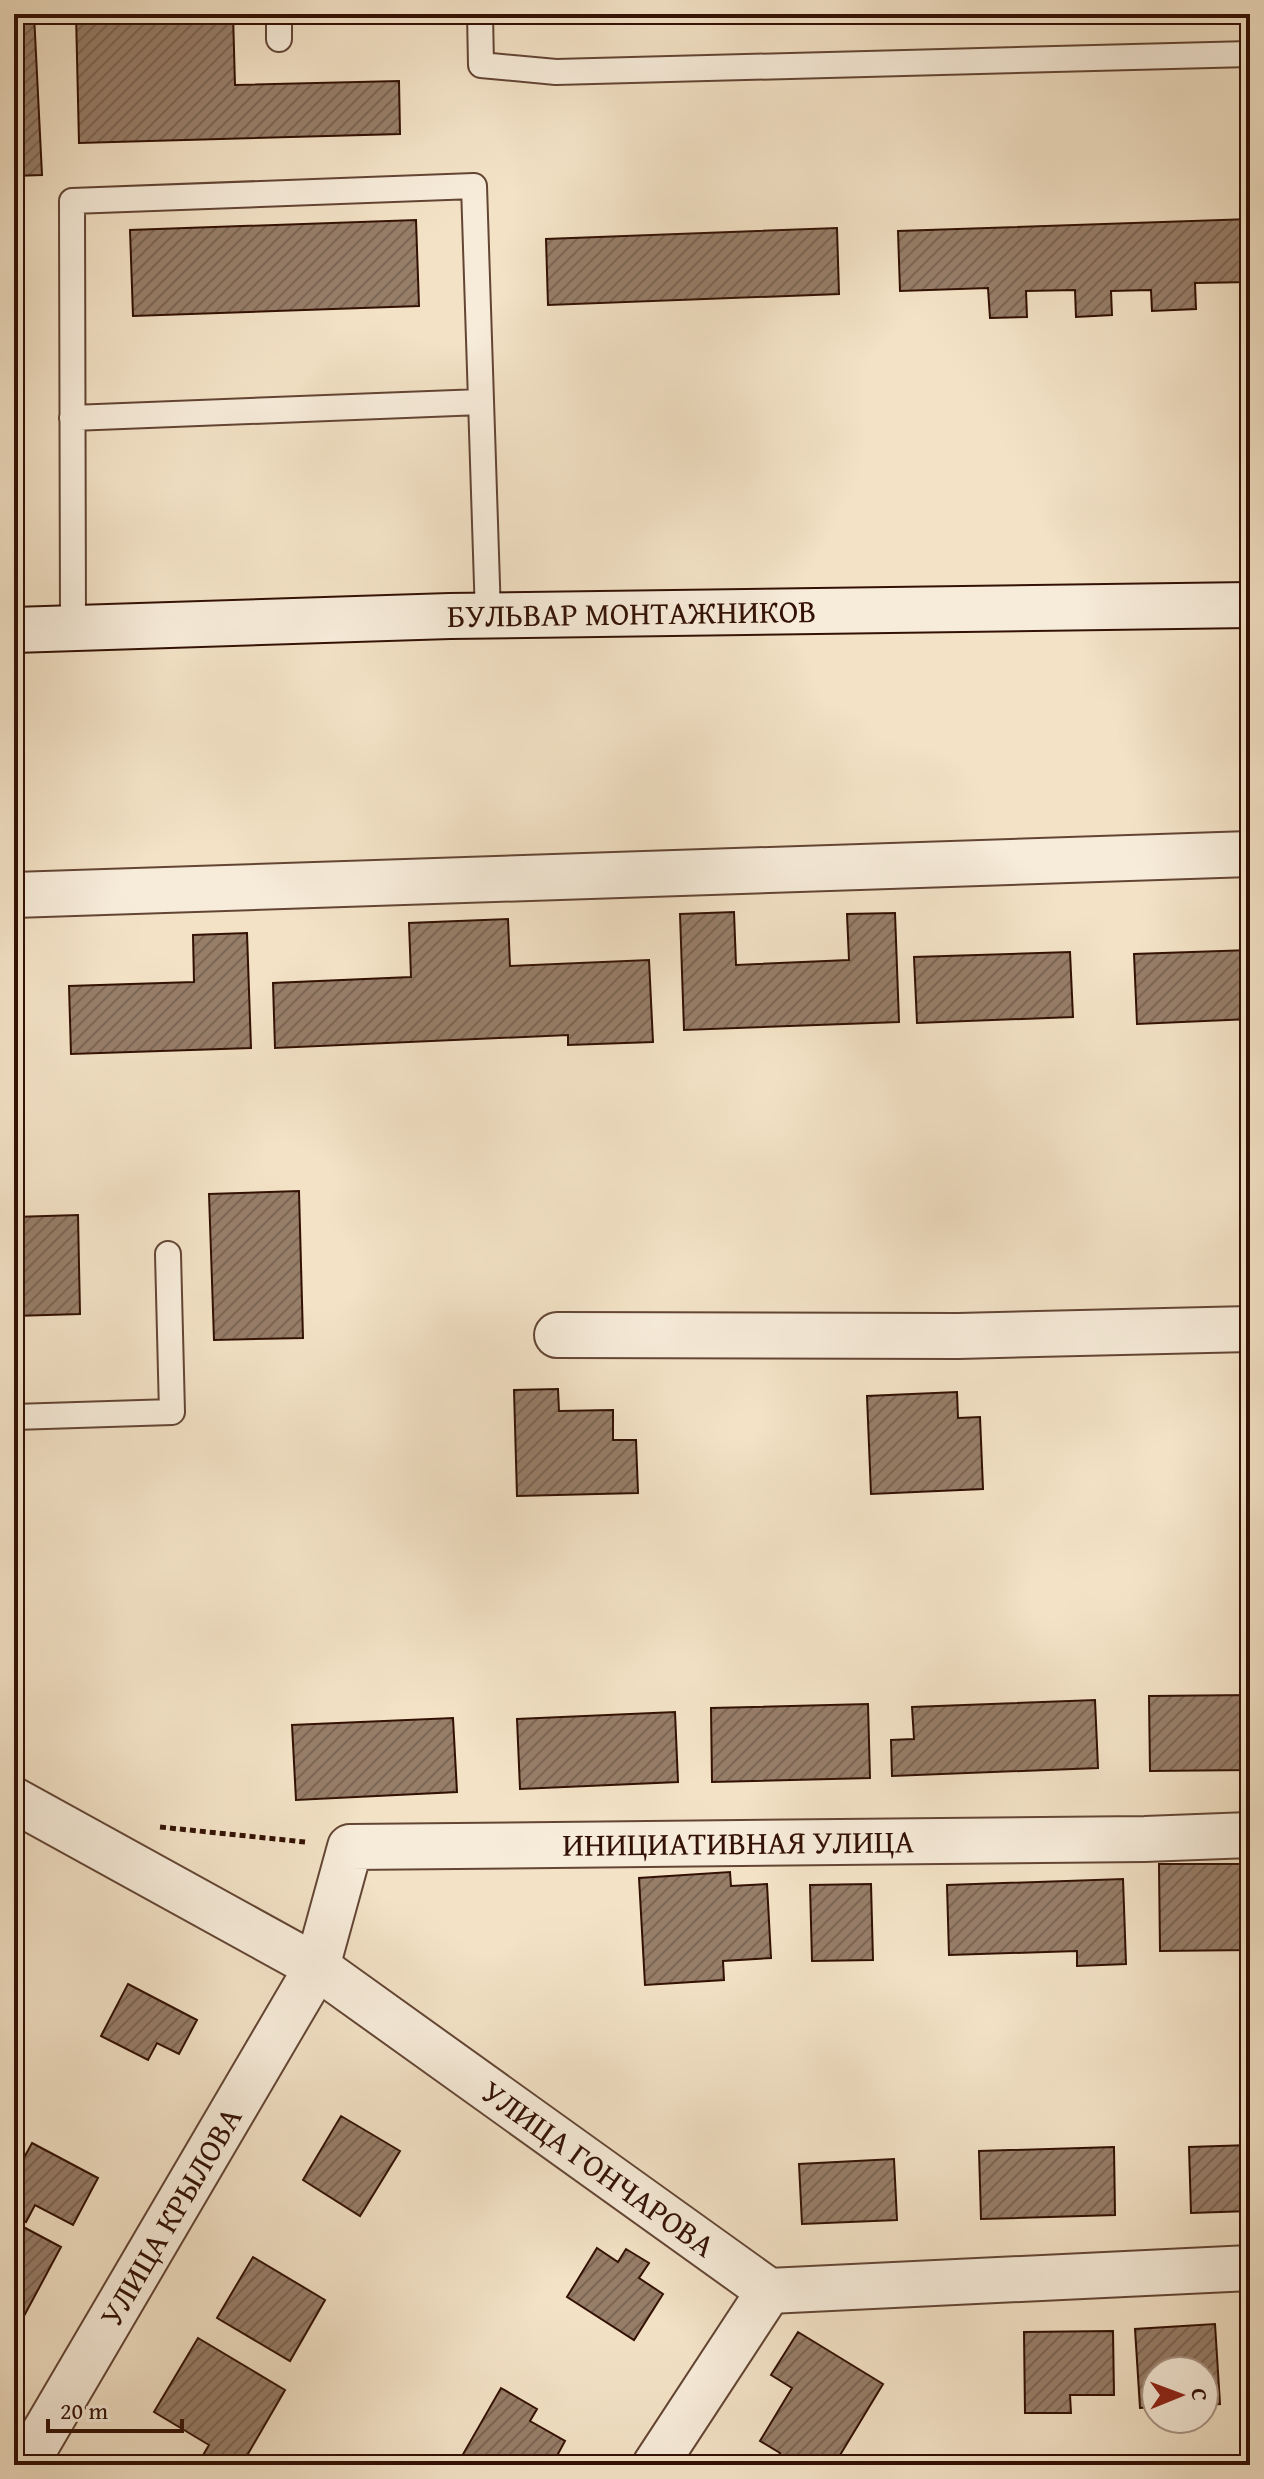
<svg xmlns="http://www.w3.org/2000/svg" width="1264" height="2479" font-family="'Gentium Book Plus',serif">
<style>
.building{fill:url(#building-hatch);stroke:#331104;stroke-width:2}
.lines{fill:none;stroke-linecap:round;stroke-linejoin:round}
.lane-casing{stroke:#634534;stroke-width:28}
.street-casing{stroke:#634534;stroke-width:48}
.secondary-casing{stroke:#331104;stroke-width:48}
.path{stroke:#331104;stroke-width:5;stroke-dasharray:6 4;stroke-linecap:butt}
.lane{stroke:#f7ecda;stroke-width:24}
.street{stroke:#f7ecda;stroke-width:44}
.secondary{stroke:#f7ecda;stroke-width:44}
.labels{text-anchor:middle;stroke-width:6;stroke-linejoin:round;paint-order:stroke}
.street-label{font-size:32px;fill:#331104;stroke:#f7ecda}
</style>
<defs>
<pattern id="building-hatch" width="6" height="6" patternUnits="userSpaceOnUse" patternTransform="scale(2)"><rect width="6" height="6" fill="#977e69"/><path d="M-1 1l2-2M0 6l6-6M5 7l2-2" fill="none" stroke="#7c6654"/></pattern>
</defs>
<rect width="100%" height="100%" fill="#f3e2c6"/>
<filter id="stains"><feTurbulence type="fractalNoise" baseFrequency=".0025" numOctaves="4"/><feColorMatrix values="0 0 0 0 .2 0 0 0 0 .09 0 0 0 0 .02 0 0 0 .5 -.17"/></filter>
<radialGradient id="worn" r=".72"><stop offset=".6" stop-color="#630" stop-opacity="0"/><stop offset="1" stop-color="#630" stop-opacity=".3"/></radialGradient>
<path class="building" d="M14,14h20l8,161 -28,1z
M76,14h157l2,71 164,-4 1,53 -321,9z
M1250,219v63l-55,1 1,26 -44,2 -1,-21 -40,1 1,24 -36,2 -1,-27 -49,1 1,26 -37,1 -2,-30 -88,3 -2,-60z
M416,220l3,86 -286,10 -3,-86z
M837,228l2,66 -291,11 -2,-66z
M734,912l2,53 113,-5 -2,-46 48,-1 4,109 -215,8 -4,-116z
M508,919l2,47 139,-6 4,82 -85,3v-10l-293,13 -2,-65 138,-6 -2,-54z
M247,933l4,115 -180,6 -2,-68 125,-4 -1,-47z
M1250,950v69l-113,5 -3,-70z
M1070,952l3,65 -156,6 -3,-66z
M299,1191l4,147 -89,2 -5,-146z
M78,1215l2,99 -66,2v-99z
M558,1389l1,22 54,-1v30h23l2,53 -121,3 -3,-106z
M957,1392l1,26 22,-1 3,72 -112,5 -4,-98z
M1242,1397h8v83l-6,1z
M1250,1695v75l-100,1 -1,-75z
M1095,1700l3,68 -206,8 -1,-36 23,-1 -2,-32z
M868,1704l2,74 -158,4 -1,-74z
M675,1712l3,70 -158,7 -3,-70z
M453,1718l4,74 -161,8 -4,-75z
M1159,1864h91v86l-90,1z
M730,1872l1,14 36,-2 4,74 -48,3 1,19 -79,5 -6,-107z
M1123,1879l3,85 -49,2v-15l-128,4 -2,-70z
M871,1884l2,76 -61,1 -2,-76z
M128,1984l69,36 -18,34 -22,-11 -9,17 -47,-24z
M341,2116l59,35 -40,65 -57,-36z
M32,2143l66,35 -25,47 -38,-20 -9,17 -12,-7v-39z
M1250,2145v66l-59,2 -2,-66z
M1114,2147l1,68 -134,4 -2,-68z
M894,2159l3,61 -95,4 -3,-60z
M14,2222l47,25 -37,69 -10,-5z
M597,2248l21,14 8,-13 23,14 -10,15 24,16 -29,46 -67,-43z
M253,2257l72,43 -35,61 -73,-43z
M1215,2324l5,80 -16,1v-34h-48v36l-16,1 -5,-79z
M1113,2331l1,64h-44l1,18h-46l-1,-81z
M798,2332l85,52 -49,81h-61l7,-12 -20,-12 32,-53 -21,-13z
M198,2338l87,52 -40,69 10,6h-40l-13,-8 7,-12 -55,-33z
M501,2388l36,21 -7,12 35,20 -13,24h-74l-16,-9z"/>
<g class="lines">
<defs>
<path id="lane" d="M279,14v25
M480,14l1,51 75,7 694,-18
M72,418l409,-16
M73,628l-1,-427 402,-15 14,429
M14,1417l158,-5 -4,-158"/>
<g id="street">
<path d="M14,895l1236,-41"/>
<path d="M557,1335l401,1 292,-7"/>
<path id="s1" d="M14,1800l303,167 452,324 481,-23"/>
<path id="s2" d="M25,2465l292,-498 33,-120 795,-8 105,-4"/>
<path d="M655,2465l114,-174"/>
</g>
<g id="secondary">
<path id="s3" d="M14,630l436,-14 800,-11"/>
</g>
</defs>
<use href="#lane" class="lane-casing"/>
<use href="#street" class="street-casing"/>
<use href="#secondary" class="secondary-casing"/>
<path class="path" d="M160,1827l145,15"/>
<use href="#lane" class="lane"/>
<use href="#street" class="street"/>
<use href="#secondary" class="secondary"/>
</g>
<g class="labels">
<g class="street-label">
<text dy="11" stroke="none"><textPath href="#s3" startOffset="618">БУЛЬВАР МОНТАЖНИКОВ</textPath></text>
<text dy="11" stroke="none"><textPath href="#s2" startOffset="1090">ИНИЦИАТИВНАЯ УЛИЦА</textPath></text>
<text dy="11" stroke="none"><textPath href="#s1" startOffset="692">УЛИЦА ГОНЧАРОВА</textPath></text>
<text dy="11" stroke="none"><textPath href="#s2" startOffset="288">УЛИЦА КРЫЛОВА</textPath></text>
</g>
</g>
<rect width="1264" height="2479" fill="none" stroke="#f3e2c6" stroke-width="48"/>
<rect x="16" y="16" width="1232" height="2447" fill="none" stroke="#331104" stroke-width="4"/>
<rect x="24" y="24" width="1216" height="2431" fill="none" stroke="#331104" stroke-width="2"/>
<g transform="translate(1180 2395) rotate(89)"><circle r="38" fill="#f7ecda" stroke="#a99484" stroke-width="2"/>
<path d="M0-6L14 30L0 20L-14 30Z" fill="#8f2418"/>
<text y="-12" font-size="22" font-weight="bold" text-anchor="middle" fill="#331104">С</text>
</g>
<path d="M48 2419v12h134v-12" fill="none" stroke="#331104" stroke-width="4"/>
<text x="60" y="2419" font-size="24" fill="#331104" stroke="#f7ecda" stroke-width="6" paint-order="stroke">20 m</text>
<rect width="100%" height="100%" filter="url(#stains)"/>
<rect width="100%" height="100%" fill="url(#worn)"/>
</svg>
